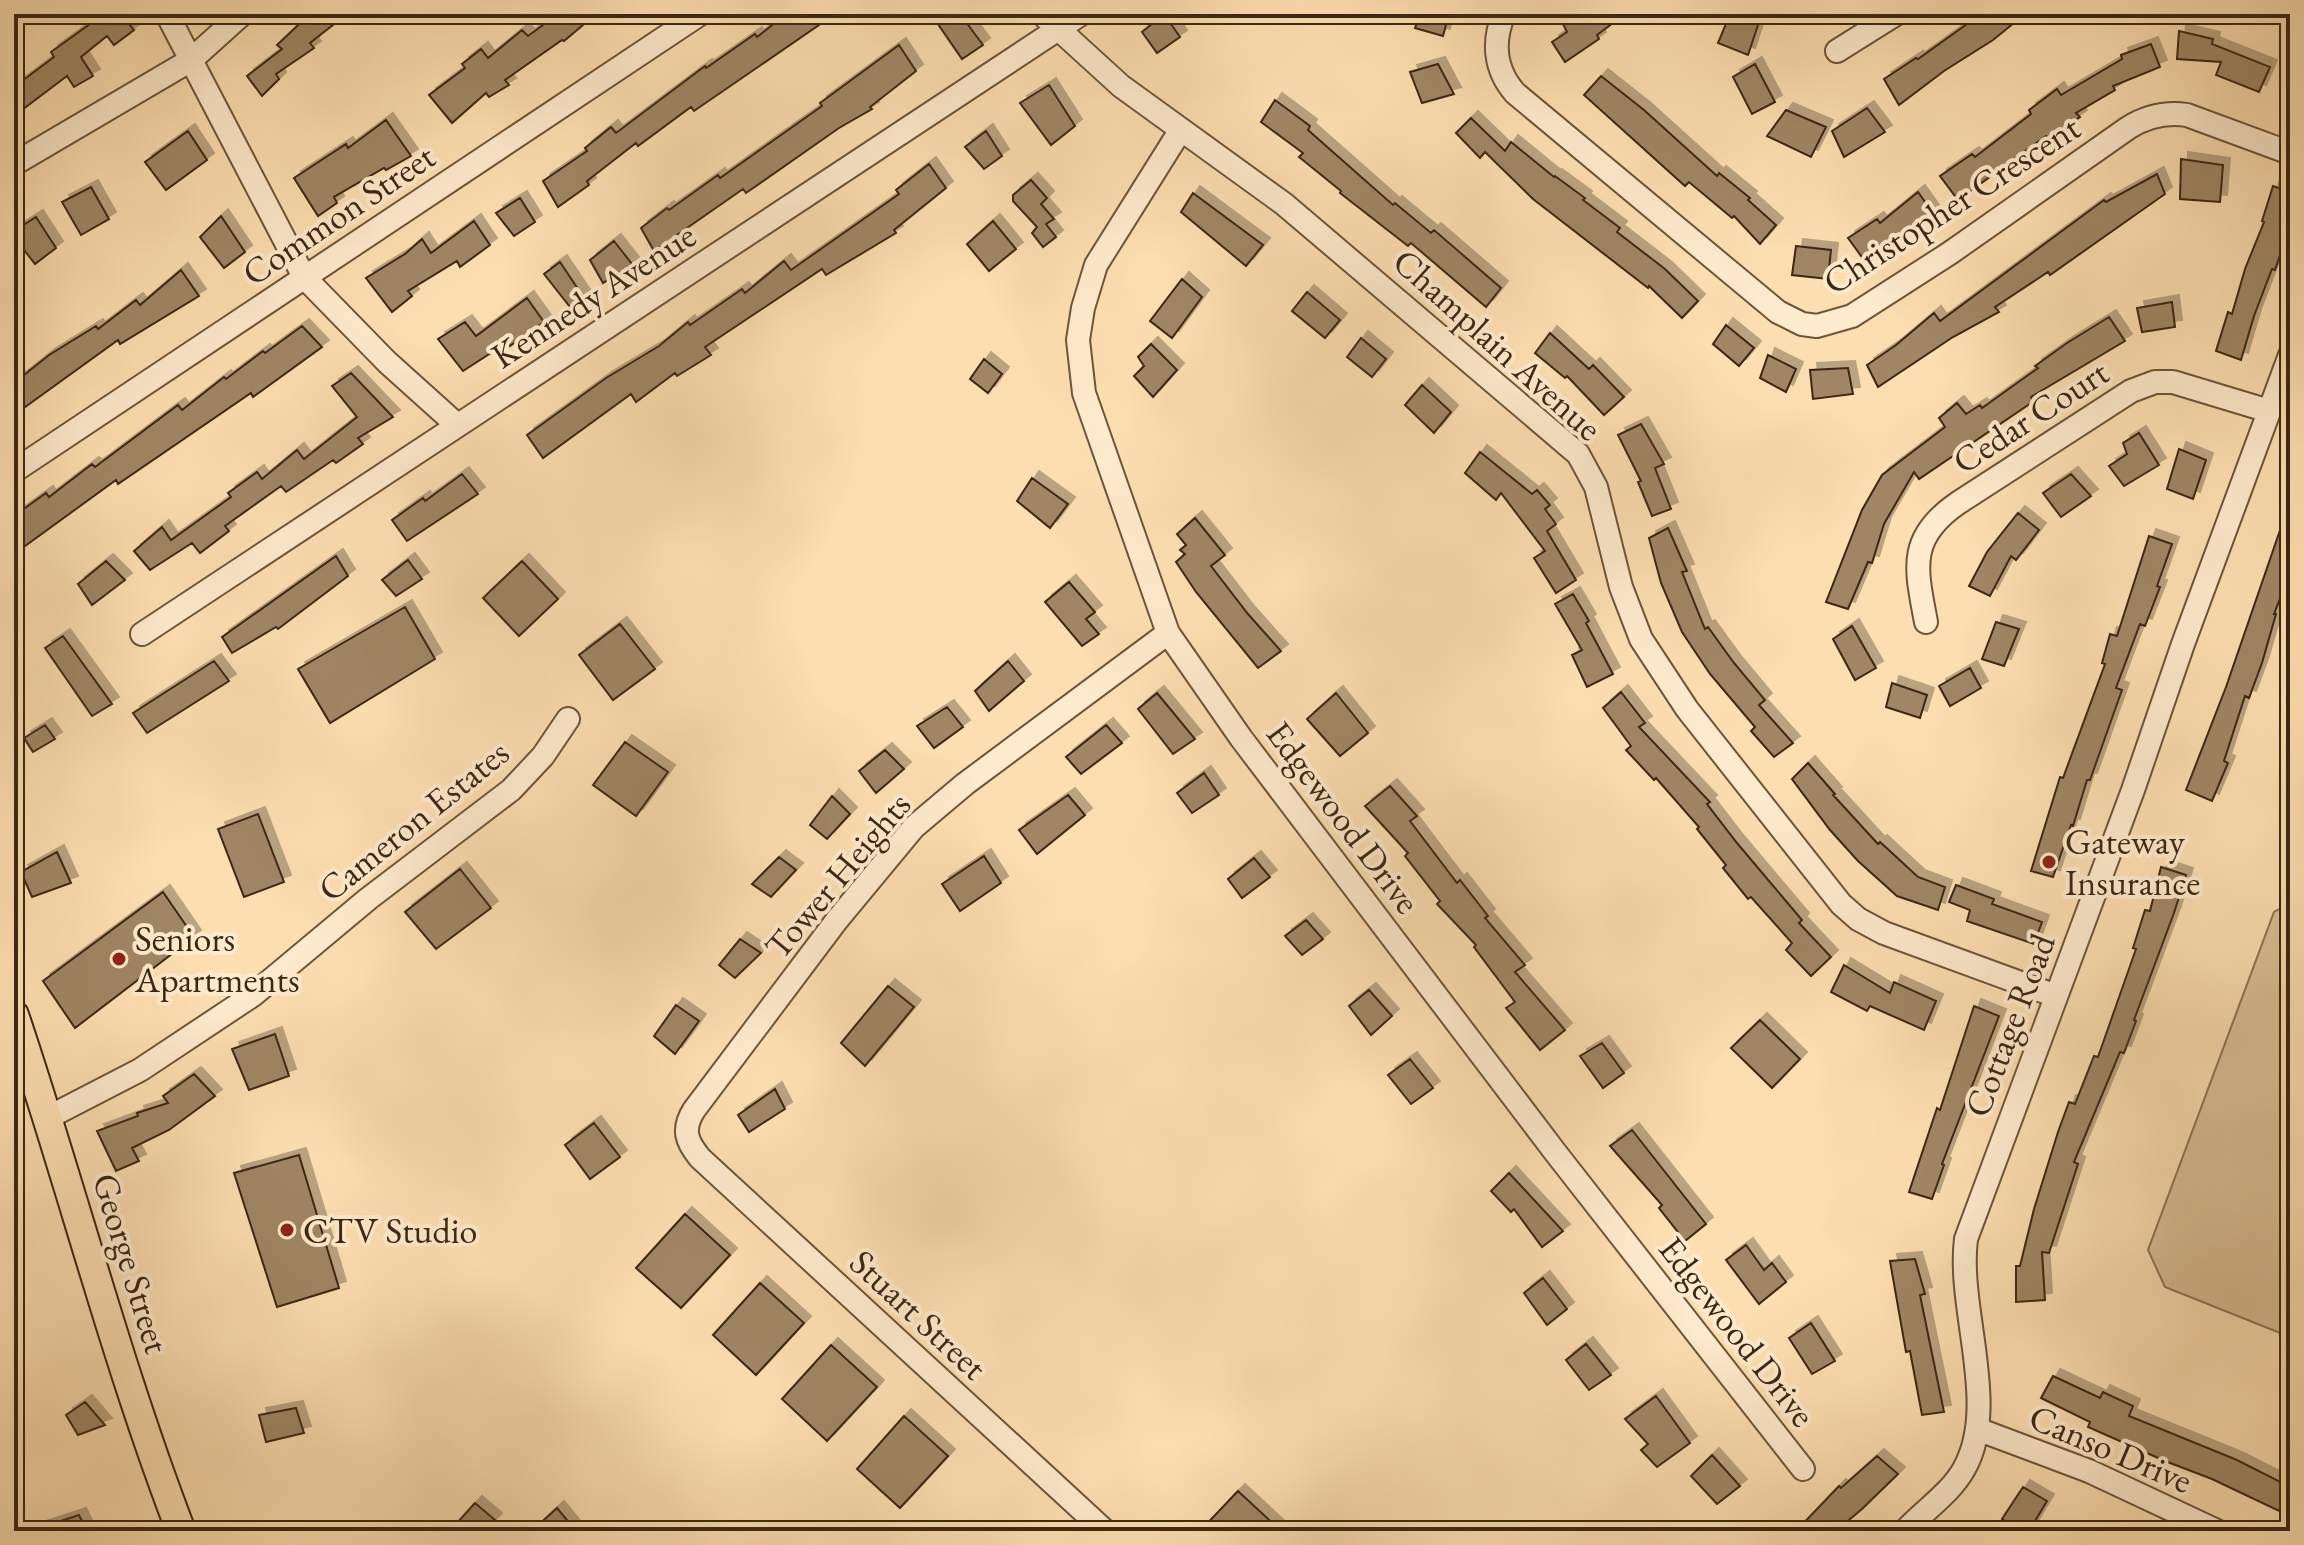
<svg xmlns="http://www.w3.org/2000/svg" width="2304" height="1545" font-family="'EB Garamond',serif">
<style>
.green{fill:#dcbf95;stroke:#8c7354;stroke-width:2}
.building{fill:#a08665;stroke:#3c2713;stroke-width:2;filter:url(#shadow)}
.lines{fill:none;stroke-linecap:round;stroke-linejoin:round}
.minor-casing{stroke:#6c553a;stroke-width:26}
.major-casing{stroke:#3c2713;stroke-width:32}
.minor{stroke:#feeacc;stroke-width:22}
.major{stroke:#fddeb0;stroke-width:28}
.poi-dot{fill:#8f2418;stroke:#feeacc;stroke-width:3}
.labels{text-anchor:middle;stroke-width:8;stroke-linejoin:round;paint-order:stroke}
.street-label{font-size:36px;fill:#3c2713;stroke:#feeacc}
.poi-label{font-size:36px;fill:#3c2713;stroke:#feeacc;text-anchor:start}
</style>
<defs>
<filter id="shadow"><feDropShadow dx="7" dy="-7" stdDeviation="0" flood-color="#0004"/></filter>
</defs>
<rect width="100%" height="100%" fill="#fddeb0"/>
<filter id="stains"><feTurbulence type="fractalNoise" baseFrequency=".0025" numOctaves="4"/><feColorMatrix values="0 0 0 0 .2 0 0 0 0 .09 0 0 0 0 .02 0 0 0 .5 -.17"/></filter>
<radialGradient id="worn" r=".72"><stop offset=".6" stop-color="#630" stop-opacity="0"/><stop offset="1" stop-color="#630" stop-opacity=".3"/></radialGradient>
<path class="green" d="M2290,903v434l-125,-50 -17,-37 126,-338z"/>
<path class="building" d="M88,14h33l13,16 -20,15 -7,-9 -26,21 12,19 -19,11 -7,-11 -53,40v-29l40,-30 -3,-5 43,-31z
M310,14h37l-37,29 4,5 -38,26 3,5 -17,17 -15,-20 35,-27 -5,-4z
M558,14h38l-32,27 -2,-1 -57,40 4,5 -20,12 -3,-4 -34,30 -23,-28 36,-27 -3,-4 19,-15 7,9 34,-28 6,6z
M786,14h49l-141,97 -3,-4 -53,39 -2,-3 -49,38 2,4 -31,22 -15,-26 44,-30 -2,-3 26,-21 5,6 89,-67 1,2 49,-34 2,3z
M931,14h29l23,31 -21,14z
M1164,14l16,23 -23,16 -15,-21z
M1420,14h29l-6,22 -28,-8z
M1573,14h52l-28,21 2,4 -34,23 -13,-20 15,-10 -5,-10z
M1730,14h9l20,8 -11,33 -30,-12z
M1981,14h44l-32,26 -49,31 -45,34 -15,-26 32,-21 2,1z
M2179,31l34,8 -1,5 58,23 -11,25 -43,-17 5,-13 -44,-3z
M2151,44l9,23 -47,19 2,4 -39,23 4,4 -32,21 -2,-2 -88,64 -18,-24 32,-22 3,3 56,-43 -2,-4 28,-21 4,6 61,-36 -1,-4z
M899,45l17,26 -46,36 2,2 -33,19 -93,65 -3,-4 -89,62 -13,-23 26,-20 2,2 49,-35 2,3 102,-72 -2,-3z
M1438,64l16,30 -32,9 -12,-31z
M1755,64l20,38 -23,12 -19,-37z
M1601,76l43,34 73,66 2,-3 31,25 -2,2 28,25 -16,19 -26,-28 -2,2 -43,-36 -4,4 -101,-91z
M1049,85l26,41 -24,19 -31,-42z
M1275,100l35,26 -2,4 85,75 2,-2 36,30 3,-3 67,58 -15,19 -75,-64 -3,3 -68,-53 1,-2 -42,-34 4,-4 -42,-31z
M1867,108l18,24 -41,25 -12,-26z
M1786,110l40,17 -15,30 -44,-21z
M1471,118l34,33 6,-9 43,35 1,-1 30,22 -2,2 37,28 -3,4 48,37 33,32 -16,17 -33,-32 -1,2 -115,-89 -48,-47 -5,6 -24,-25z
M386,120l25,36 -25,14 -2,-2 -50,29 3,6 -19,13 -24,-38 52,-34 2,4z
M188,131l19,29 -41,30 -21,-28z
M986,131l16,25 -18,13 -19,-22z
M2181,159l42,6 -3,37 -40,-3z
M929,164l17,24 -52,42 2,3 -70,42 -4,-6 -117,78 6,8 -34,21 -2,-3 -39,29 -5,-8 -88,64 -16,-23 79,-57 53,-32 29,-24 2,3 52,-36 3,4 39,-32 7,9 108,-76 -3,-4z
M2157,174l8,20 -115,81 -2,-3 -53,35 4,5 -46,25 -75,50 -11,-22 29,-20 38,-32 6,8 164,-121 2,2z
M1031,180l16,18 -6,6 13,15 -8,5 10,13 -13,10 -11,-14 5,-6 -24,-26v-6z
M2273,186l17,6v33l-15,45 -3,-1 -18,47 -13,44 -25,-9 12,-39 4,2 13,-45 19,-47 -2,-1z
M91,187l18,32 -28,16 -19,-33z
M1918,192l17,24 -71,44 -16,-22 29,-19 3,4z
M1193,193l70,52 -17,21 -65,-54z
M520,198l15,24 -21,14 -18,-23z
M221,216l24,36 -21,16 -24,-31z
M36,217l20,31 -21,16 -21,-27v-6z
M474,221l16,24 -30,22 -3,-6 -49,30 4,5 -20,16 -26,-34 39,-24 17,-15 9,14z
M993,221l23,28 -27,22 -22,-27z
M614,241l18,23 -29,19 -13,-23z
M1796,246l35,4 -3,29 -36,-4z
M560,262l24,36 -14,9 -26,-33z
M181,270l18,26 -79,48 -2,-4 -104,75v-32l35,-28 47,-29 2,3 38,-29 4,5z
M1182,279l20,18 -30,41 -22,-17z
M1307,292l33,28 -15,18 -33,-27z
M527,298l17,24 -34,24 -2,-4 -45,29 -25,-32 27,-17 11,14z
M2172,302l3,25 -33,5 -5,-24z
M2109,317l16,24 -94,56 3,4 -115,78 -5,-7 -30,52 -12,39 -4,-1 -20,47 -22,-7 36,-92 20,-35 63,-48 -6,-9 18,-15 9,11 14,-9 2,3 56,-40 -3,-2 32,-23z
M1726,325l28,23 -15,18 -26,-22z
M302,326l20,21 -69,50 -2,-4 -133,91 -2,-4 -102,74v-38l32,-23 3,4 43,-33 3,3 83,-62 4,5 42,-33 2,2 37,-28 2,2z
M1550,333l39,36 4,-4 31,32 -20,18 -37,-39 -2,2 -30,-25z
M1361,338l25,21 -14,18 -25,-20z
M1151,344l26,26 -24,27 -19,-21 10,-10 -6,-9z
M1768,355l28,14 -10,23 -26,-14z
M984,359l18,15 -14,19 -18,-14z
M1848,368l5,26 -40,5 -3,-29z
M351,373l42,44 -35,21 5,6 -27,19 -3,-3 -47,32 -5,-6 -56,40 4,5 -29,22 -8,-10 -42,27 -16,-19 28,-24 9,13 60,-43 -3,-4 29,-21 5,7 35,-29 7,9 53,-42 -25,-31z
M1422,385l29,27 -17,21 -29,-28z
M1641,424l23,40 -9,4 16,41 -19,7 -14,-34 3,-1 -23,-46z
M2139,433l20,32 -35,21 -15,-20 18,-12 -4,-11z
M2179,449l27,11 -13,39 -26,-10z
M1480,452l52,42 5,-4 13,15 -5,4 11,15 -9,7 29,49 -20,13 -22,-35 11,-7 -44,-58 -5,7 -31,-27z
M462,474l16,20 -71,47 -15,-21 31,-22 2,3z
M2071,474l20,22 -30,21 -18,-24z
M1032,478l36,26 -18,24 -33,-27z
M2287,510l3,1v63l-16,40h2l-14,49 -13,35 -4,-2 -21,65 4,2 -16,38 -26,-11 40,-103z
M2018,513l21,17 -23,30 -5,-4 -21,40 -21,-10 18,-34z
M1195,518l30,37 -14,11 37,48 33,37 -23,17 -62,-76 -20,-30 9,-8 -5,-4 6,-5 -9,-11z
M1668,528l19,43 -5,1 23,57 3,-2 26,36 31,37 -6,5 34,38 -19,14 -23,-26 4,-4 -45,-53 -28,-42 -21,-49 -12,-45z
M2149,536l23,8 -15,42 3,1 -15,39 -5,-2 -24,64 6,2 -32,90h-3l-14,46 -2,-1 -18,52 -22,-6 29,-94 3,1 42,-114 -3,-1 8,-29 7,2z
M336,556l12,20 -70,53 -2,-2 -44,26 -10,-16z
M408,560l14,19 -26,17 -14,-16z
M106,561l19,19 -33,25 -14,-21z
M522,561l36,38 -39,37 -36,-38z
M1069,582l26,30 -9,7 13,15 -17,12 -37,-44z
M1573,594l16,27 -3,2 27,51 -26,13 -15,-32 10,-5 -27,-46z
M405,607l30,52 -105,64 -32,-54z
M1996,622l23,7 -15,37 -22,-7z
M620,624l35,45 -42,31 -34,-45z
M1852,626l24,42 -21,12 -22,-41z
M63,636l49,68 -20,12 -47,-68z
M214,661l15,20 -82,52 -14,-20z
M1008,661l16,20 -35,30 -14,-20z
M1970,668l11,20 -31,18 -11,-20z
M1892,683l35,12 -7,23 -34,-11z
M1621,692l24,31 -6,4 71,75 -3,2 30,39 65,77 -3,3 32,34 -20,19 -25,-26 6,-7 -41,-46 -3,2 -25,-31 3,-3 -29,-36 2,-2 -43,-49 -2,2 -28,-30 5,-4 -28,-38z
M1157,693l38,46 -22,15 -35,-45z
M1336,693l32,40 -28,23 -33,-37z
M947,707l16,20 -29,21 -17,-22z
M45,725l10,14 -22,13 -9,-14z
M1106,725l16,18 -41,31 -15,-17z
M625,742l43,30 -32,44 -43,-31z
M885,750l19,19 -28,24 -17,-22z
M1808,763l27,31 -2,1 45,49 2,-2 38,35 27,10 -7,23 -41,-14 -39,-35 -28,-31 -38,-51z
M1204,773l15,22 -27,18 -15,-20z
M1390,786l27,30 -7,5 47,62 3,-3 28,36 -3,2 40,47 -10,7 50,58 -25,20 -34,-42 9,-6 -41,-55 2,-2 -39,-41 3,-3 -35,-45 3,-3 -43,-47z
M1068,795l17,20 -48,39 -18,-24z
M832,796l18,18 -23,25 -17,-14z
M258,814l26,68 -40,15 -26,-68z
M57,852l14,31 -39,14 -11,-25z
M984,856l17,27 -41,28 -18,-27z
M779,857l17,13 -25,27 -19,-13z
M1254,858l16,19 -28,21 -14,-19z
M2161,867l25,8 -12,38 -40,107 2,1 -12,32 -4,-1 -46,110 4,2 -29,89 -7,-1 3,48 -29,2v-36h4l14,-57 24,-77 11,-30 6,2 19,-48 4,1 38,-108 -3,-1 12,-38 5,1z
M460,869l31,39 -55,41 -31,-37z
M1956,885l38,14 -2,5 50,18 -8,22 -67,-23 3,-11 -21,-8z
M163,892l31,45 -119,91 -32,-47z
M1306,920l17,19 -21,16 -17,-19z
M740,939l21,14 -26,25 -16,-13z
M1844,965l46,28 4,-11 42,19 -12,29 -54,-24 -3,5 -36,-19z
M888,986l26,21 -49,59 -24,-23z
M1369,990l23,26 -21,19 -22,-29z
M676,1005l23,16 -24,33 -21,-18z
M1974,1006l25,10 -57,148 2,1 -12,34 -23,-7 28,-84 3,2z
M1760,1020l40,39 -28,29 -41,-40z
M275,1034l14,42 -40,14 -17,-41z
M1602,1043l22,30 -21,15 -23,-32z
M1410,1059l23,29 -22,16 -23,-29z
M194,1074l21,22 -46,34 -37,18 7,13 -23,10 -19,-40 41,-15 -1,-3 31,-10 -5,-7z
M775,1089l10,20 -36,23 -11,-17z
M594,1123l26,34 -30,22 -25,-34z
M1632,1130l74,94 -21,17 -26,-33 3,-3 -52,-59z
M299,1155l40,133 -62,19 -43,-134z
M1509,1173l54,58 -21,16 -28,-38 -3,3 -20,-21z
M685,1214l45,41 -49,53 -45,-40z
M1746,1245l18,25 8,-7 14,19 -27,22 -33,-44z
M1915,1259l10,35 -5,1 24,117 -22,3 -12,-64 -4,1 -16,-91z
M1543,1278l24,31 -20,16 -23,-32z
M760,1283l44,40 -48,52 -43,-40z
M1811,1323l24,38 -23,13 -23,-36z
M1586,1344l25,31 -22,15 -23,-30z
M831,1345l46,42 -50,54 -45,-42z
M2053,1376l47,22 3,-6 30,14 -4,10 108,44 53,27v29l-78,-37 -47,-18 -77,-34 2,-5 -49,-24z
M1656,1396l34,47 -33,24 -16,-17 7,-6 -23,-25z
M85,1402l20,23 -27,10 -12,-20z
M296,1408l8,25 -38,9 -7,-27z
M904,1416l44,40 -48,52 -43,-39z
M1712,1455l28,31 -23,18 -26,-28z
M1877,1456l21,18 -36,35 -26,22h-40l43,-45 2,2z
M2023,1487l24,14 -18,30h-7l-20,-12z
M1238,1491l43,40h-81z
M475,1503l20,17 -11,11h-20l-8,-7z
M557,1508l19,23h-44z
M79,1515l8,16h-48v-3z"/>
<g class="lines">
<defs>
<path id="minor" d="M167,14l137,263 83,85 70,63
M1042,14l79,72 163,118 294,250 18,33 25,100 20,52 46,70 154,195 17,15 26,14 172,63
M1504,14c-12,28 -9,56 11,79l263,219 24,12 15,2 35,-10 98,-63 178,-125c19,-12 38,-16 59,-13l103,38
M1837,51l59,-37
M1180,131l-84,134 -13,43 -5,32 6,53 84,240 73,105 314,414 248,317
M14,164l177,-104 51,-46
M14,471l686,-457
M1926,622c-10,-53 -19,-84 32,-119l173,-112 24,-9h18l96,29
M142,634l939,-620
M49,1117l91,-47 113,-75 115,-96 143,-109 32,-34 25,-37
M1977,1429l112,42 128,60
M1105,1531l-405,-373c-14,-17 -18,-29 -6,-48l143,-190 77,-93 51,-43 203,-151
M1905,1531c19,-21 45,-37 59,-62 36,-64 -7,-159 2,-230l167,-449 50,-146 107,-289"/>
<path id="major" d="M14,1015c58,172 102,347 167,516"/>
</defs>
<use href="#minor" class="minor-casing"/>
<use href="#major" class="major-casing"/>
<use href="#minor" class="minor"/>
<use href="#major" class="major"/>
</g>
<g class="poi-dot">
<circle cx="2049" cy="862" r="8"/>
<circle cx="119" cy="959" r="8"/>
<circle cx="287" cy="1230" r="8"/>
</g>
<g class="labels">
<g class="street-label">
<text transform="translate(1951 204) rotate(-33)" y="13">Christopher Crescent</text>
<text transform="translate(338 214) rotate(-34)" y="13">Common Street</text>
<text transform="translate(593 295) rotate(-33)" y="13">Kennedy Avenue</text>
<text transform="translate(1498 344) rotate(42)" y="13">Champlain Avenue</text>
<text transform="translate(2030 416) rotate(-33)" y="13">Cedar Court</text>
<text transform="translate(1344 817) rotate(53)" y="13">Edgewood Drive</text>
<text transform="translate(413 820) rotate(-39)" y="13">Cameron Estates</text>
<text transform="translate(837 875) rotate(-50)" y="13">Tower Heights</text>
<text transform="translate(2009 1025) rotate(-69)" y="13">Cottage Road</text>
<text transform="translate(132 1263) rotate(73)" y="13">George Street</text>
<text transform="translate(919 1314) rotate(43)" y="13">Stuart Street</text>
<text transform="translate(1738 1331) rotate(52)" y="13">Edgewood Drive</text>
<text transform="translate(2111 1448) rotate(23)" y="13">Canso Drive</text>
</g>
<g class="poi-label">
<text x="2065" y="854">Gateway<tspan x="2065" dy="41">Insurance</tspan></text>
<text x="135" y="951">Seniors<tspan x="135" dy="41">Apartments</tspan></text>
<text x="303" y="1243">CTV Studio</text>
</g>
</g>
<rect width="2304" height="1545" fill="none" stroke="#fddeb0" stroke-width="48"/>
<rect x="16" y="16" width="2272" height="1513" fill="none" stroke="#3c2713" stroke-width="4"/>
<rect x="24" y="24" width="2256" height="1497" fill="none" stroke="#3c2713" stroke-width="2"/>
<rect width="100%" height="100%" filter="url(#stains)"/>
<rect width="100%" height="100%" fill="url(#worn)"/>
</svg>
